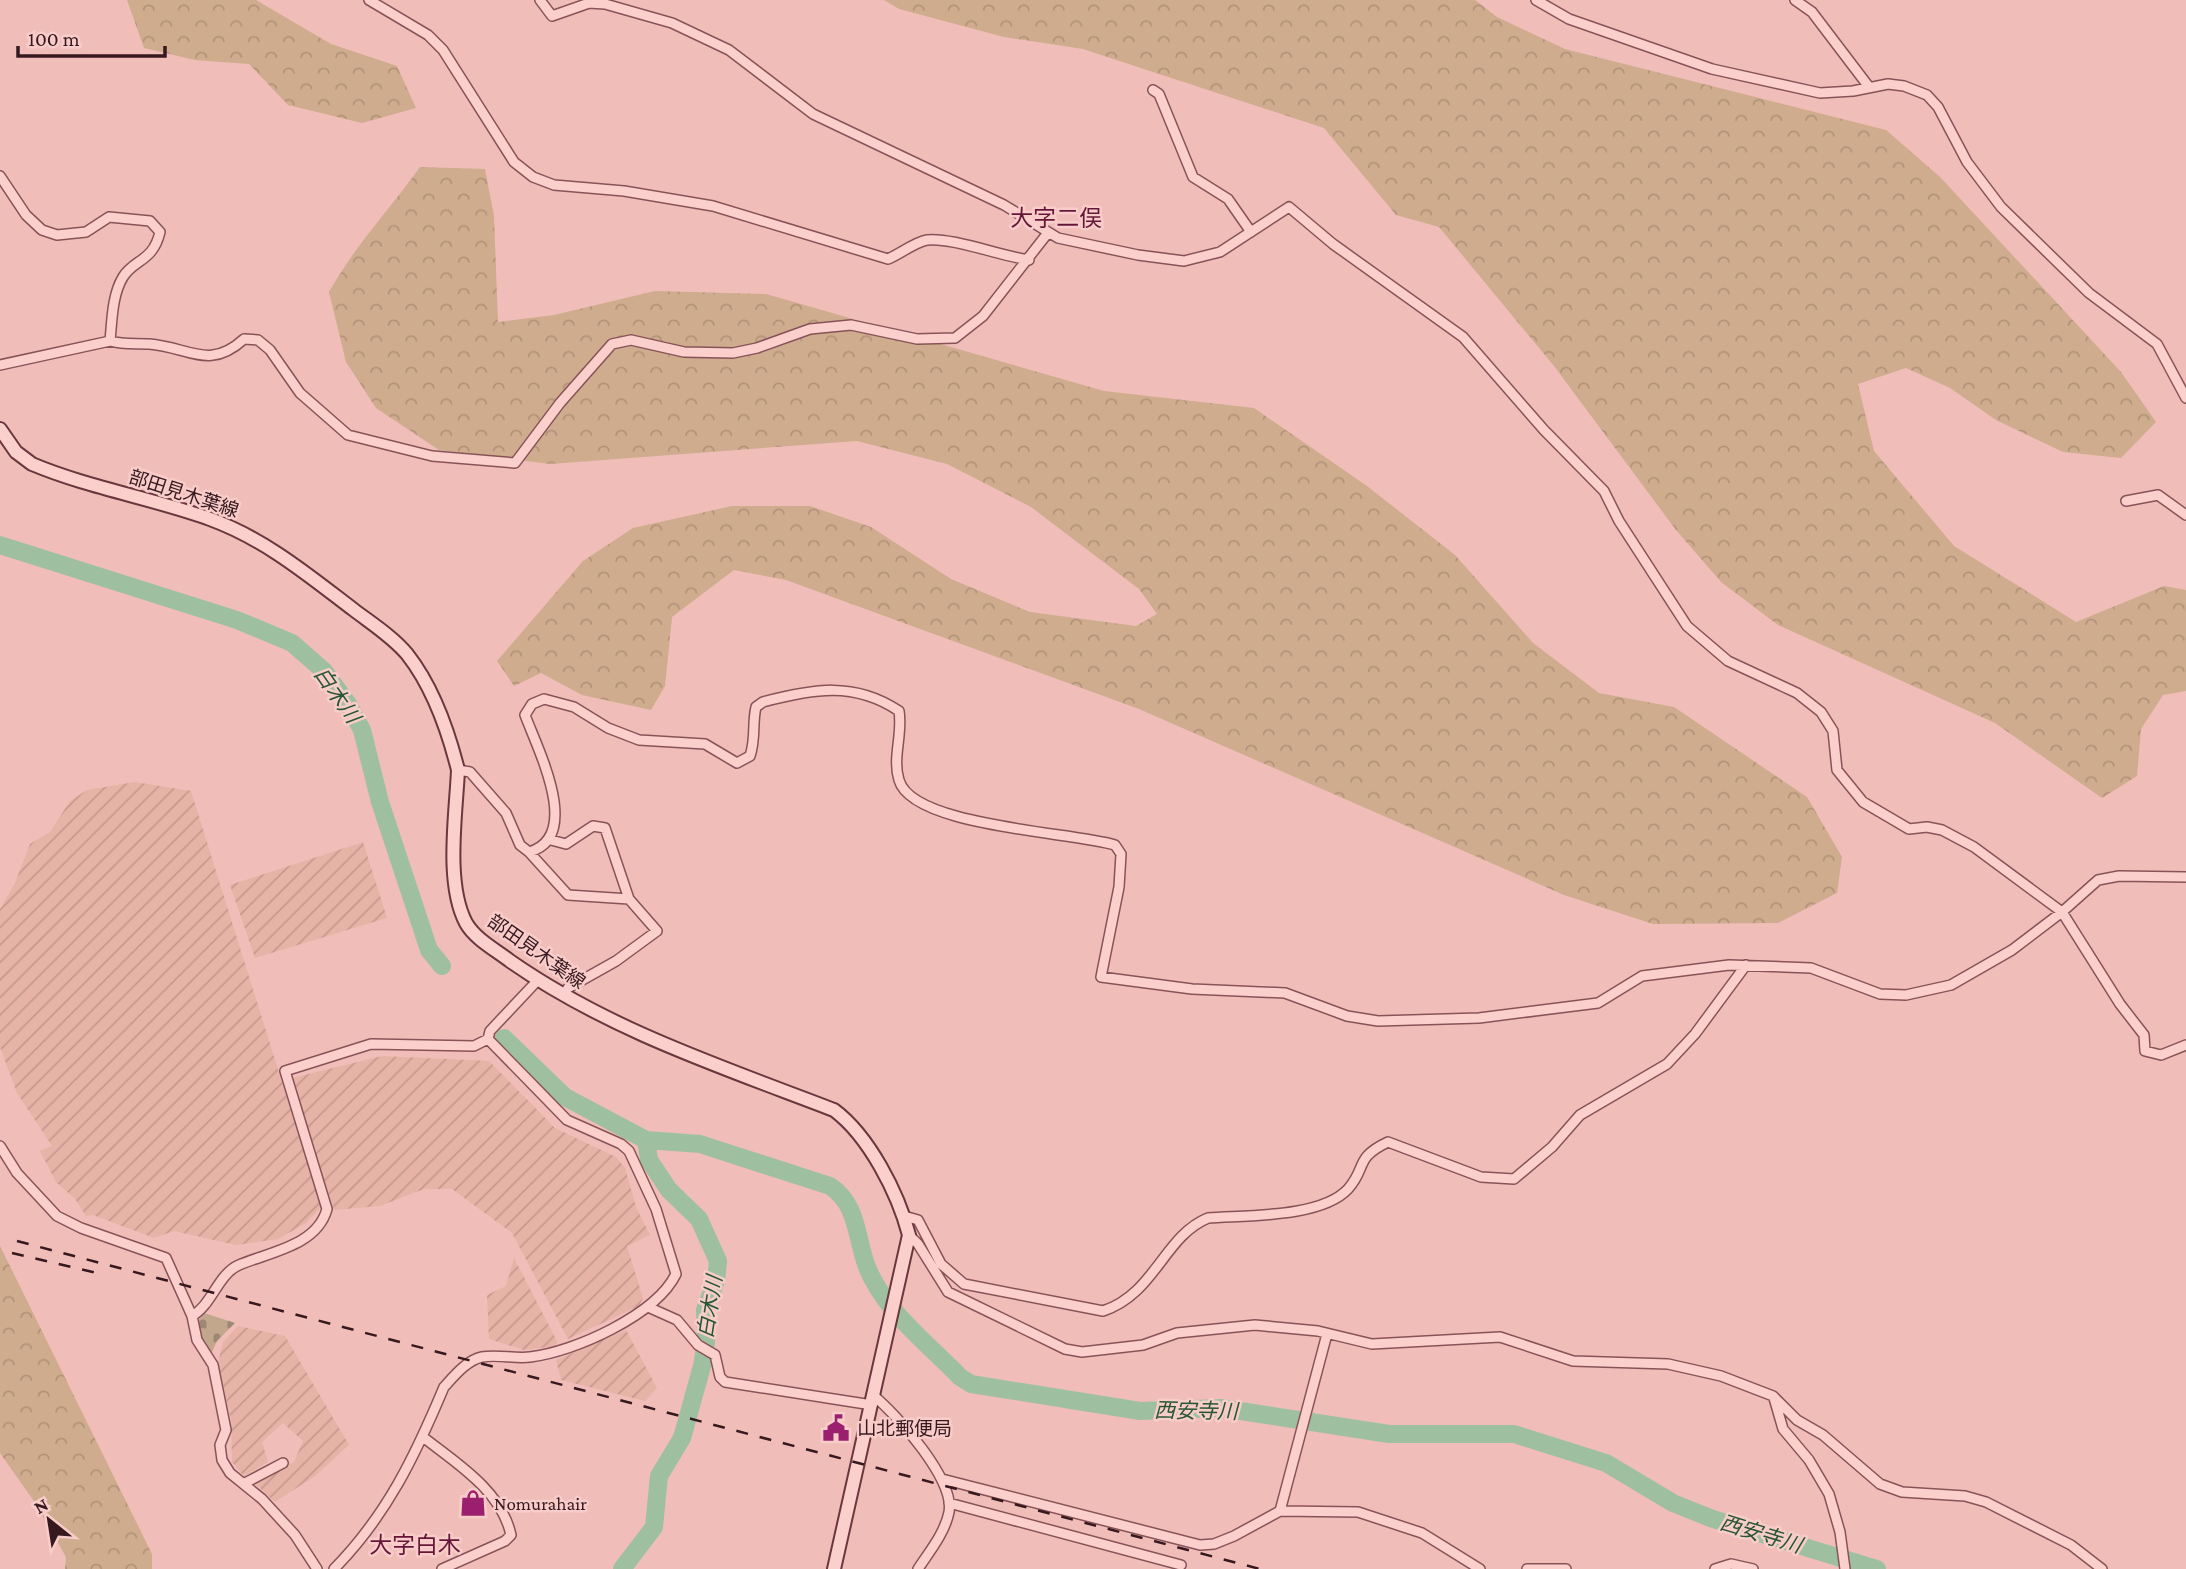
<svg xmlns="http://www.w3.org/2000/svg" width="2186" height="1569" font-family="'Crimson Pro','Noto Sans JP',serif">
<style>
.farmland{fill:url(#farmland-furrows)}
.forest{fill:url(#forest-crowns)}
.cemetery{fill:url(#cemetery-stones)}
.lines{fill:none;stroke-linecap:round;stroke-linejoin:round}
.river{stroke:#9ec0a1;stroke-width:18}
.minor-casing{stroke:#885358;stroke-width:12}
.secondary-casing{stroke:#69373d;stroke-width:16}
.minor{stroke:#fbcfcc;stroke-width:9}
.secondary{stroke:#fbcfcc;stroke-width:12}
.rail{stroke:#35191e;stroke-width:2.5;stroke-dasharray:12 12;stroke-linecap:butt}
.labels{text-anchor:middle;stroke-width:5;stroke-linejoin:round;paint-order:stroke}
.street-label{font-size:19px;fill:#35191e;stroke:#f8ccc9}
.poi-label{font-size:19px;fill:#35191e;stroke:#f8ccc9;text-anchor:start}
.water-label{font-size:21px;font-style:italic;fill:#275635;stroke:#f8ccc9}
.quarter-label{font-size:23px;fill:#651638;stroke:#f8ccc9}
</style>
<defs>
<pattern id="farmland-furrows" width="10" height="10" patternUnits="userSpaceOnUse" patternTransform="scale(1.75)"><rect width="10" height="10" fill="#e7b3a6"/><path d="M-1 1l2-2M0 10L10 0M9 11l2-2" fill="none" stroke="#c7998e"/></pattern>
<pattern id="forest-crowns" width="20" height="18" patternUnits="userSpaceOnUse" patternTransform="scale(1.75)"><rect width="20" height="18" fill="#cfac8d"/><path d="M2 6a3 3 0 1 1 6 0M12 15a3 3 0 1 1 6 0" fill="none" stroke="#b29379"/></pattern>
<pattern id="cemetery-stones" width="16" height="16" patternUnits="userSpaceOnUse" patternTransform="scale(1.75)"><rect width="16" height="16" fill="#c2a78d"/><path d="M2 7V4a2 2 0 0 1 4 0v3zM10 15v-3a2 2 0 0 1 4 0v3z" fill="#9e8773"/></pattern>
</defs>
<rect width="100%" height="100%" fill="#f0bdb9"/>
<path class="farmland" d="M135,782l56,9 130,416 -15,16 -28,16 -42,6 -62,-14 -20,7 -61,-23 -7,1 -11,-17 -19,-17 -16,-31 12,-5 -35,-53 -17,-46v-138l15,-26 15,-39 20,-12 20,-31 17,-11z
M363,842l24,76 -132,40 -25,-73z
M382,1056l107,5 66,67 61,29 9,11 11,39 14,28 -23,11 16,52 -4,8 -71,33 -56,-106 -60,-44h-28l-44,17 -46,4 -42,-132z
M514,1258l43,83 -1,5 -32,4 -35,-11 -2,-44 19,-9z
M238,1326l47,10 64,109 -34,31 -40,26 -19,-18 38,-22 9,-21 -20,-18 -21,19 6,20 -24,14 -12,-14 -1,-42 -13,-58 5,-20z
M626,1330l31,58 -12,13 -84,-21 -5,-20z"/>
<path class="forest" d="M127,0h129l75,44 66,22 19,42 -54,15 -74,-18 -39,-41 -54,-4 -51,-12z
M884,0h591l22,17 68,32 321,81 54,47 181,195 35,50 -35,36 -58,-6 -67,-32 -46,-32 -44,-20 -48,16 16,67 80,95 122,76 88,-36 22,4v101l-23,4 -22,34 -4,47 -35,22 -107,-75 -217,-98 -57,-43 -45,-52 -122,-164 -115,-139 -43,-12 -72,-87 -241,-79 -79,-12 -105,-28z
M420,167l65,2 9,47 4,106 56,-7 101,-24 111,3 338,97 150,17 113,78 88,69 78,88 66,50 75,14 133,90 35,60 -5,36 -59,30 -125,1 -89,-29 -425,-186 -353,-129 -52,-10 -62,47 -7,69 -14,24 -69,-15 -41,-22 -27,13 -17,-25 86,-100 50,-33 99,-22h78l61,21 80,52 79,33 106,14 21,-12 -18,-25 -108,-82 -84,-43 -90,-23 -307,23 -111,-14 -63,-42 -30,-46 -17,-70c25,-45 61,-83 91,-125z
M0,1246l152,308v15h-87l1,-12 -30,-53 -36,-51z"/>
<path class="cemetery" d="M204,1313l31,10 -18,18 -6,13 -11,-14 -5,-15z"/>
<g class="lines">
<path class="river" d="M0,545l237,75 55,23 32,28 24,33 14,26 18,72 49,148 13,16
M504,1038l61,59 81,43 3,20 20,30 30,29 19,42 -2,20 -11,29 1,33 -4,23 -20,72 -23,38 -5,51 -32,42
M646,1140l54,4 130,42c28,18 26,52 37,81 17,43 61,77 93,110l11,7 169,27 81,-3 168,26h125l92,29 67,40 40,16 164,50"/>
<defs>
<path id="minor" d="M369,0l59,35 15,15 71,112 19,15 21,8 70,6 89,15 175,53c12,-5 27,-17 39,-19 24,-3 74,16 102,20
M540,0l12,16 37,-13 16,1 67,19 57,27 84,64 191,91 54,33 80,17 46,6 36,-9 69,-45 44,37 130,93 81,93 60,61 15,30 68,105 41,35 69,32 24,19 12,19 4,39 26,32 46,27 18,-2 15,3 32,17 88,65 58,92 24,31 1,16 16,4 25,-10
M1536,0l33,19 143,50 108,24 33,-2 35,-7 16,2 23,9 11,12 29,55 34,45 88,86 68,51 29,54
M1795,0l17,12 57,75
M1153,90l6,4 34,83 35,22 23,33
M0,176l26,39 16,15 15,5 29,-3 23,-15 41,4 10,11c-7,30 -26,27 -37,45 -11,18 -11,44 -13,64
M0,365l110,-24c14,4 26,2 39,3 40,3 60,27 95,-5l14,1 12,10 30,43 48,42 84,21 83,7 45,-60 52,-59 19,-4 53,12 49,1 24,-5 53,-19 41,-4 66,14 38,-1 28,-22 64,-82
M2126,501l32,-6 28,20
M458,770l12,2 36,41 14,32 9,7c54,-15 9,-102 -4,-137l7,-11 12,-5 30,8 34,21 31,12 66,4 32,19 13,-7c6,-17 2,-33 6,-49l7,-5c50,-13 91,-21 136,9 4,23 -7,47 0,69 13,47 174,52 216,65l6,9 -2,33 -18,90 91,12 93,4 62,23 31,5 101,-3 119,-15 44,-27 87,-11 82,3 69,26 26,1 45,-10 61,-35 50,-38 36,-32 21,-4 67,1
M551,840l15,4 27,-18 12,2 24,71 28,32 -41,30 -48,27 -4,7
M529,852l39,43 61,4
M0,1146l17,27 40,43 24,12 85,30 26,58 5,24 16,25 13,65 -6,15 2,15 8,13 32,26 33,36 22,34
M904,1216l14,4 23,44 23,20 139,27c52,-17 61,-75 105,-93 38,-3 113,0 140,-29 19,-21 6,-31 40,-47l93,35 33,2 38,-32 28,-32 87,-51 28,-30 51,-69
M909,1235l9,9 30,48 117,57 17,3 61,-7 34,-12 78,-8 63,6 54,13 128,-7 73,24 95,3 53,12 52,20 24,24 26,15 57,49 22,8 63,4 21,6 85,43 31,24
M648,1307l29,13 21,25 17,10 5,22 5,5 147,23
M192,1316c20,-11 26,-42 47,-51 30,-13 78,-19 88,-56l-42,-138 86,-27 103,2 14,-7 2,-8 48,-51
M874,1396c24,20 81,84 75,116 -4,21 -20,40 -31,57
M1774,1398l9,31 26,31 20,34 11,38 5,37
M423,1437c33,26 78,53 88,98l-6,6 -63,28
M942,1479l258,66 14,-1 20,-8 46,-25 78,1 64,21 58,36
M245,1483l38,-20
M949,1503l232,62
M1280,1511l47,-177
M334,1569c53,-54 81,-113 110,-182 10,-11 23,-27 38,-30 15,-3 33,2 48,0 44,-5 126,-42 146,-83l-20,-65 -27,-58 -8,-7 -54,-24 -79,-81
M1527,1569h39
M1715,1569l16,-5 22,5"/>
<path id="secondary" d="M0,429l16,23 16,12c57,24 120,34 178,55 55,20 98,56 144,91 17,13 39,27 53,44 26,33 41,76 51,116 -2,45 -13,113 8,153 9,16 30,27 44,38 99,69 212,106 324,149 35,26 64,83 75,125l-75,334"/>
</defs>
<use href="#minor" class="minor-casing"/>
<use href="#secondary" class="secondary-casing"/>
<use href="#minor" class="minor"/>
<use href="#secondary" class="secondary"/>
<path class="rail" d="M17,1241l1243,328
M12,1253l85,20"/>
</g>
<defs>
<symbol id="civic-bare" viewBox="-9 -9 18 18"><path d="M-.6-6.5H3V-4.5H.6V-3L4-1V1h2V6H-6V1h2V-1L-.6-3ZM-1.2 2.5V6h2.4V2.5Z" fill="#9b1f6f" stroke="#f8ccc9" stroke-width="2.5" paint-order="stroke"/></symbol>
<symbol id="shop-bare" viewBox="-9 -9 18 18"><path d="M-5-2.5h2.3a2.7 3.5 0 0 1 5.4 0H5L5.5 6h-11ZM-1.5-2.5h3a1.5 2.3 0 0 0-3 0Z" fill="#9b1f6f" stroke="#f8ccc9" stroke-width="2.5" paint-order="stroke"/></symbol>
</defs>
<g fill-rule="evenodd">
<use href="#civic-bare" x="817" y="1409" width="38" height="38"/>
<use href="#shop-bare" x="454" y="1484" width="38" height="38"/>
</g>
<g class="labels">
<g class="street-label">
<text transform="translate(184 493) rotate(18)" y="7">部田見木葉線</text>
<text transform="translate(537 951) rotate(35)" y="7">部田見木葉線</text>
</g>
<g class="poi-label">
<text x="857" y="1435">山北郵便局</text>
<text x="494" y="1510">Nomurahair</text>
</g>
<g class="water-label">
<text transform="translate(337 695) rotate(55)" y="7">白木川</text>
<text transform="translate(710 1307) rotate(-81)" y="7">白木川</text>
<text transform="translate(1196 1411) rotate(1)" y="7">西安寺川</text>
<text transform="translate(1761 1534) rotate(17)" y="7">西安寺川</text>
</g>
<g class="quarter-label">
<text x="1056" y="226">大字二俣</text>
<text x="415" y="1553">大字白木</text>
</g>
</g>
<g transform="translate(49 1520) rotate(330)" stroke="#f8ccc9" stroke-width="5" paint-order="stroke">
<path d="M0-5L12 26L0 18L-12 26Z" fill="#35191e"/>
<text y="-10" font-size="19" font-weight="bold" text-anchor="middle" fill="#35191e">N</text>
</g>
<path d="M18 46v10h147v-10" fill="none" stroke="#35191e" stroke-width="3.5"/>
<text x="28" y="46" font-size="21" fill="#35191e" stroke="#f8ccc9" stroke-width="5" paint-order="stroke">100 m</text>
</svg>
